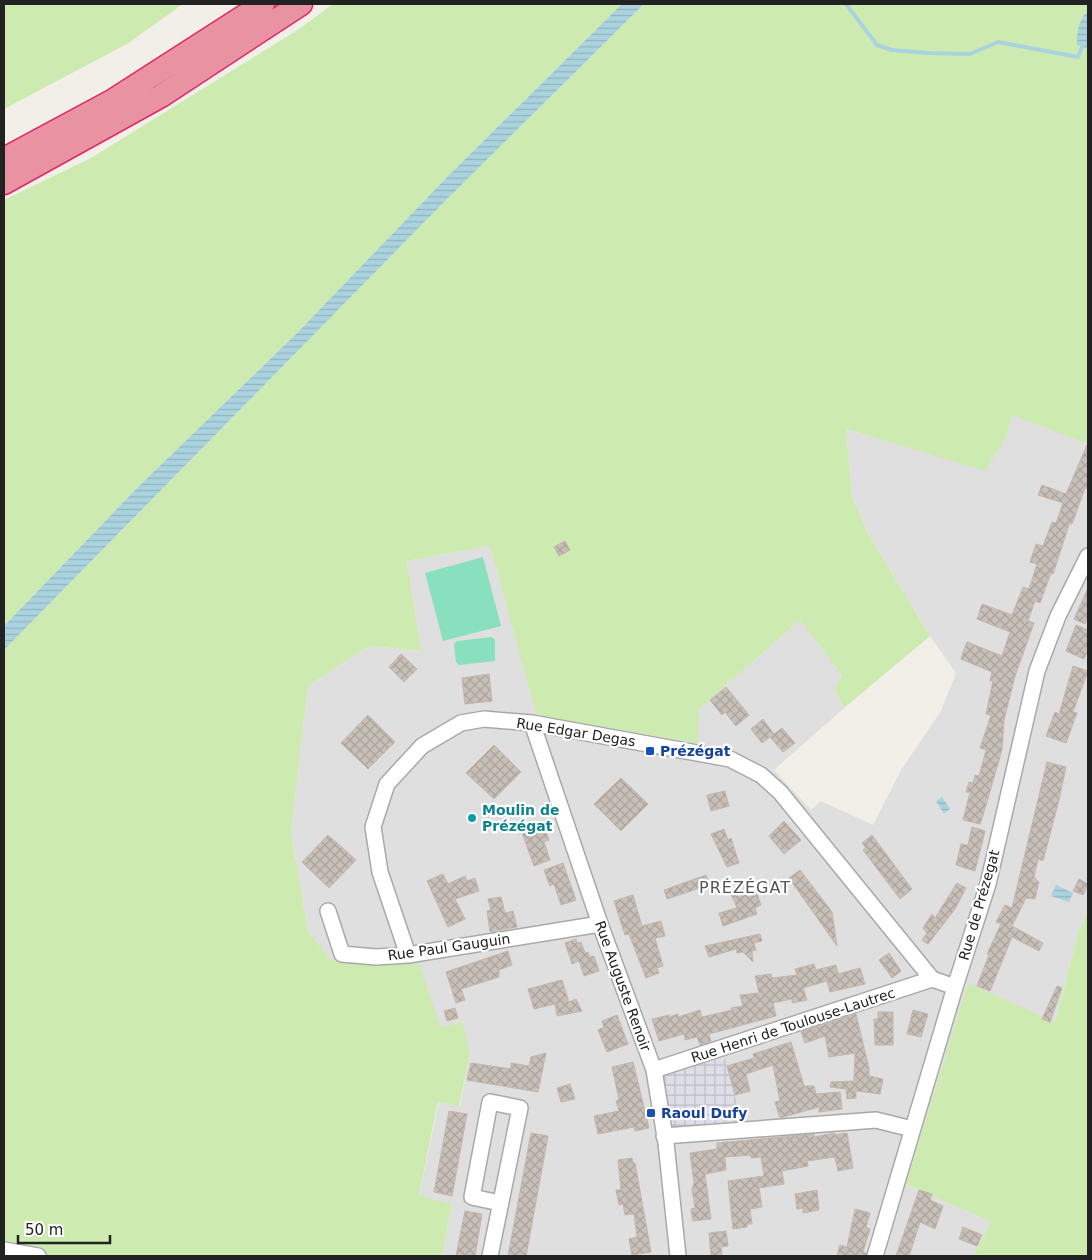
<svg xmlns="http://www.w3.org/2000/svg" width="1092" height="1260" font-family="'DejaVu Sans',sans-serif">
<style>
.residential{fill:#e0dfdf}
.grass{fill:#cdebb0}
.pitch{fill:#88e0be}
.plaza{fill:url(#plaza-grid)}
.water{fill:url(#water-rules)}
.lines{fill:none;stroke-linecap:round;stroke-linejoin:round}
.stream{stroke:#aad3df;stroke-width:4}
.building{fill:url(#building-cross-hatch);stroke:#c4b6ab}
.minor-casing{stroke:#a9a9a9;stroke-width:18}
.highway-casing{stroke:#dc2a67;stroke-width:25}
.minor{stroke:#fff;stroke-width:15}
.highway{stroke:#e892a2;stroke-width:22}
.transit-dot{fill:#1a4fb4;stroke:#fff;stroke-width:2}
.culture-dot{fill:#0f9aa8;stroke:#fff;stroke-width:2}
.labels{text-anchor:middle;stroke-width:4.5;stroke-linejoin:round;paint-order:stroke}
.street-label{font-size:14px;fill:#222;stroke:#fff}
.transit-label{font-size:14px;font-weight:bold;fill:#164399;stroke:#fff;text-anchor:start}
.culture-label{font-size:14px;font-weight:bold;fill:#0d838f;stroke:#fff;text-anchor:start}
.quarter-label{font-size:16px;letter-spacing:1px;fill:#555;stroke:#fff}
</style>
<defs>
<pattern id="plaza-grid" width="8" height="8" patternUnits="userSpaceOnUse" patternTransform="scale(1.25)"><rect width="8" height="8" fill="#dddde8"/><path d="M0 4h8M4 0v8" fill="none" stroke="#bdbdc7"/></pattern>
<pattern id="water-rules" width="6" height="5" patternUnits="userSpaceOnUse" patternTransform="scale(1.25)"><rect width="6" height="5" fill="#aad3df"/><path d="M0 2.5h6" fill="none" stroke="#92b5bf"/></pattern>
<pattern id="building-cross-hatch" width="8" height="8" patternUnits="userSpaceOnUse" patternTransform="scale(1.25)"><rect width="8" height="8" fill="#c7bfb8"/><path d="M0 0l8 8M0 8l8-8" fill="none" stroke="#aba49e"/></pattern>
</defs>
<rect width="100%" height="100%" fill="#f2efe9"/>
<path class="residential" d="M1012,414l76,30v465l-11,28 -22,85 -87,-38 -62,200 85,38 -18,34h-531l10,-51 -33,-9 20,-94 21,4 10,-52 -9,-33 -20,8 -93,-69h-17l-23,-29 -17,-99 17,-146 61,-40 51,5 -13,-90 83,-15 48,171 161,-8 101,-89 42,55 -7,14 9,19 -70,62 37,40 10,-9 52,24 28,-55 40,-59 15,-38 -26,-37 -63,-104 -15,-36 -6,-67 138,41 22,-33z"/>
<path class="grass" d="M4,4h179l-56,40 -123,65z
M333,4h289l-171,169 -153,159 -160,155 -134,139v-426l87,-42 208,-129z
M644,4h444v440l-76,-29 -6,22 -21,34 -139,-42 6,67 15,36 63,104 -86,72 -9,-19 7,-14 -42,-55 -101,89 -1,34 -161,-26 -47,-171 -83,15 14,90 -52,-5 -61,40 -17,146 17,99 23,29h87l23,68 21,-7 8,33 -11,52 -21,-4 -19,93 33,10 -10,51h-438v-606l441,-449z
M1088,909v347h-115l18,-34 -85,-38 62,-201 87,39 22,-85z"/>
<path class="pitch" d="M483,557l18,69 -58,15 -18,-68z
M492,637l3,3v21l-36,4 -3,-3 -2,-18 3,-3z"/>
<path class="plaza" d="M722,1048l22,82 -80,6 -10,-66z"/>
<path class="water" d="M622,4h22l-199,197 -441,449v-24l134,-139 160,-155 153,-159z
M1087,12l1,34 -2,2 -9,-3c0,-13 1,-23 10,-33z
M942,797l8,12 -6,5 -8,-13z
M1056,885l17,8 -4,9 -18,-6z"/>
<g class="lines">
<path class="stream" d="M846,4l31,41 15,5 37,3 41,1 28,-12 80,15 4,-10"/>
</g>
<path class="building" d="M1087,445l1,44 -3,-1 -13,36 -2,-1 -2,5 -15,46 -2,-1 -11,30 -5,-2 -7,20 6,2 -19,53 -11,44 -2,30 -18,62 -4,12 -17,-4 7,-28h-4l3,-10 4,1 2,-8 4,1 7,-26 -6,-2 11,-33 -5,-1 7,-33h-3l2,-9 -31,-13 2,-7 4,-10 35,14 8,-24 -33,-13 5,-15 30,11 11,-28 6,2 8,-25 -7,-2 6,-18 7,2 9,-24 4,1 7,-20 -25,-8 4,-10 24,9z
M565,541l5,9 -11,6 -5,-9z
M1088,588v29l-3,7 -11,-5z
M1076,625l12,5v20l-4,9 -18,-8z
M401,654l16,15 -13,13 -15,-15z
M1073,666l15,5 -15,41 4,1 -11,30 -20,-7 9,-24 4,2z
M489,674l3,27 -27,3 -3,-26z
M726,687l23,28 -13,11 -11,-14 -3,3 -12,-15z
M368,715l27,27 -27,27 -27,-26z
M763,719l11,15 8,-6 13,15 -12,9 -13,-15 -8,6 -11,-14z
M494,745l27,27 -27,27 -28,-26z
M1047,762l19,5 -7,33 -16,61 -5,-2 -4,18 5,5 -4,17 -9,-1 -14,28 31,17 -4,8 -27,-14 -22,54 -13,-5 12,-31 -2,-1 14,-30 -5,-2 9,-17 7,3z
M621,778l27,26 -27,27 -27,-27z
M725,791l4,15 -18,5 -4,-16z
M784,821l17,19 -17,14 -15,-18z
M542,822l7,18 -5,2 6,18 -16,6 -13,-36z
M972,827l13,4 -10,40 -19,-6 5,-21 7,1z
M724,829l4,11 3,-2 8,25 -12,4 -16,-33z
M328,835l28,25 -27,28 -27,-26z
M872,835l40,54 -12,10 -37,-49 3,-2 -4,-5z
M563,863l13,37 -15,5 -7,-21 -4,2 -6,-16z
M800,870l32,42 5,34 -48,-68z
M443,874l5,10 17,-8 2,5 8,-3 4,13 -24,8 10,20 -17,8 -21,-46z
M706,875l3,10 -42,14 -3,-9z
M1079,879l9,5 -5,11 -10,-4z
M957,883l9,5 -11,21 -27,35 -6,-4 5,-7 -4,-5 9,-14 3,4z
M746,889l2,8 9,-3 4,11 -6,3 2,6 -34,12 -4,-13 18,-5 -6,-14z
M633,895l9,31 19,-5 4,15 -10,2 8,28 -6,2 2,5 -13,5 -17,-44 -4,1 -11,-34z
M501,897l4,16 8,-2 4,16 -27,5 -3,-21 4,-1 -3,-11z
M760,934l2,7 -8,2 2,7 -4,1 1,11 -10,-10 -6,1 -1,-4 -27,8 -4,-11z
M576,939l1,4 4,-1 4,11 3,-1 2,5 4,-1 5,15 -15,5 -5,-15 -7,3 -7,-21z
M508,951l4,14 -13,5v7l-38,12 4,11 -9,3 -10,-31z
M889,953l12,18 -9,7 -13,-18z
M814,964l2,6 20,-5 2,9 22,-6 5,16 -35,8 -3,-11 -24,7 4,12 -15,3v-4l-19,4 3,13 -67,18 2,7 -11,4 -3,-8 -12,3 -1,-6 -25,7 -7,-22 17,-4v2l9,-3v3l22,-7 2,7 30,-7 -1,-2 12,-2 -3,-11 19,-2 -4,-17 16,-2 1,4 25,-3 -2,-6z
M562,980l7,22 7,-3 6,12 -25,5 -2,-12 -21,5 -6,-20z
M1057,986l5,2 -12,34 -8,-3z
M455,1008l3,10 -11,3 -3,-10z
M913,1010l15,4 -7,23 -14,-3z
M878,1012h15v33h-18l-1,-26h4z
M856,1014l13,54v8l14,3 -3,15 -24,-3v7l-9,1 -1,-10 -16,-2 1,-5 23,-1 1,-28 -26,4 -4,-21 -20,7 -4,-11z
M617,1015l11,29 -21,8 -9,-22 6,-3 -2,-6z
M791,1042l13,44h10l2,8 24,-2 2,17 -23,3v-5l-39,11 -5,-16 5,-1 -7,-36 -27,9 4,17 -15,4 -8,-29 27,-8 -1,-4z
M546,1053l-8,39 -71,-12 4,-17 40,6v-6l18,3 2,-9z
M633,1062l16,66 -14,3 -1,-4 -36,7 -4,-18 25,-5 -3,-10 3,-1 -7,-33z
M570,1084l5,15 -14,3 -4,-14z
M449,1111l18,3 -15,82 -18,-4z
M531,1133l17,3 -22,120h-18z
M834,1133v2l13,-2 6,35 -15,3 -3,-14 -28,4 1,5 -26,5 2,13 -25,4 3,19 -12,2 2,15h-5v3l-14,2 -5,-48 36,-5 -3,-19 -10,1v-3l-26,2 1,13 -21,4 6,45 -18,2 -2,-12 4,-1 -3,-19 2,-6 -4,-30 27,-4v-6l97,-9v3z
M632,1158l1,5h2l16,89 -19,3 -3,-16 8,-2 -3,-23 -9,1 -2,-11 -4,1 -3,-15h5l-3,-30z
M817,1190l2,20 -16,3v-5l-6,1 -2,-15z
M919,1190l13,4 -2,6 13,6 -8,23 -15,-7 -11,34h-13z
M855,1209l15,4 -4,14 4,2 -7,23 3,1v3h-29l3,-11 7,2z
M465,1211l17,3 -7,42h-19z
M963,1227l19,8 -5,11 -18,-7z
M726,1231l2,15 -7,1 1,9h-11l-2,-23z"/>
<g class="lines">
<defs>
<path id="minor" d="M532,723l68,201 54,146 12,73 12,113
M328,911l14,43 34,3 32,-2 192,-31
M408,955l-28,-83 -7,-45 14,-43 35,-38 39,-23 23,-4 48,4 198,36 31,16 19,17 152,187 23,8
M654,1070l278,-91
M664,1136l212,-16 36,9
M4,1250l34,6
M490,1256l30,-148 -30,-6 -18,95 28,6
M875,1256l80,-269 33,-103 49,-213 21,-55 30,-60"/>
<path id="highway" d="M4,159l108,-58 151,-97
M4,183l157,-87 140,-92"/>
</defs>
<use href="#minor" class="minor-casing"/>
<use href="#highway" class="highway-casing"/>
<use href="#minor" class="minor"/>
<use href="#highway" class="highway"/>
</g>
<g class="transit-dot">
<rect x="645" y="746" width="10" height="10" rx="2.5"/>
<rect x="646" y="1108" width="10" height="10" rx="2.5"/>
</g>
<circle class="culture-dot" cx="472" cy="818" r="5"/>
<g class="labels">
<g class="street-label">
<text transform="translate(576 732) rotate(9)" y="5">Rue Edgar Degas</text>
<text transform="translate(979 905) rotate(-74)" y="5">Rue de Prézegat</text>
<text transform="translate(449 947) rotate(-8)" y="5">Rue Paul Gauguin</text>
<text transform="translate(623 986) rotate(70)" y="5">Rue Auguste Renoir</text>
<text transform="translate(793 1025) rotate(-18)" y="5">Rue Henri de Toulouse-Lautrec</text>
</g>
<g class="transit-label">
<text x="660" y="756">Prézégat</text>
<text x="661" y="1118">Raoul Dufy</text>
</g>
<g class="culture-label">
<text x="482" y="815">Moulin de<tspan x="482" dy="16">Prézégat</tspan></text>
</g>
<g class="quarter-label">
<text x="745" y="893">PRÉZÉGAT</text>
</g>
</g>
<rect width="1092" height="1260" fill="none" stroke="#222222" stroke-width="10"/>
<path d="M18 1235v8h92v-8" fill="none" stroke="#222222" stroke-width="2.5"/>
<text x="25" y="1235" font-size="15" fill="#222222" stroke="#ffffff" stroke-width="4" paint-order="stroke">50 m</text>
</svg>
